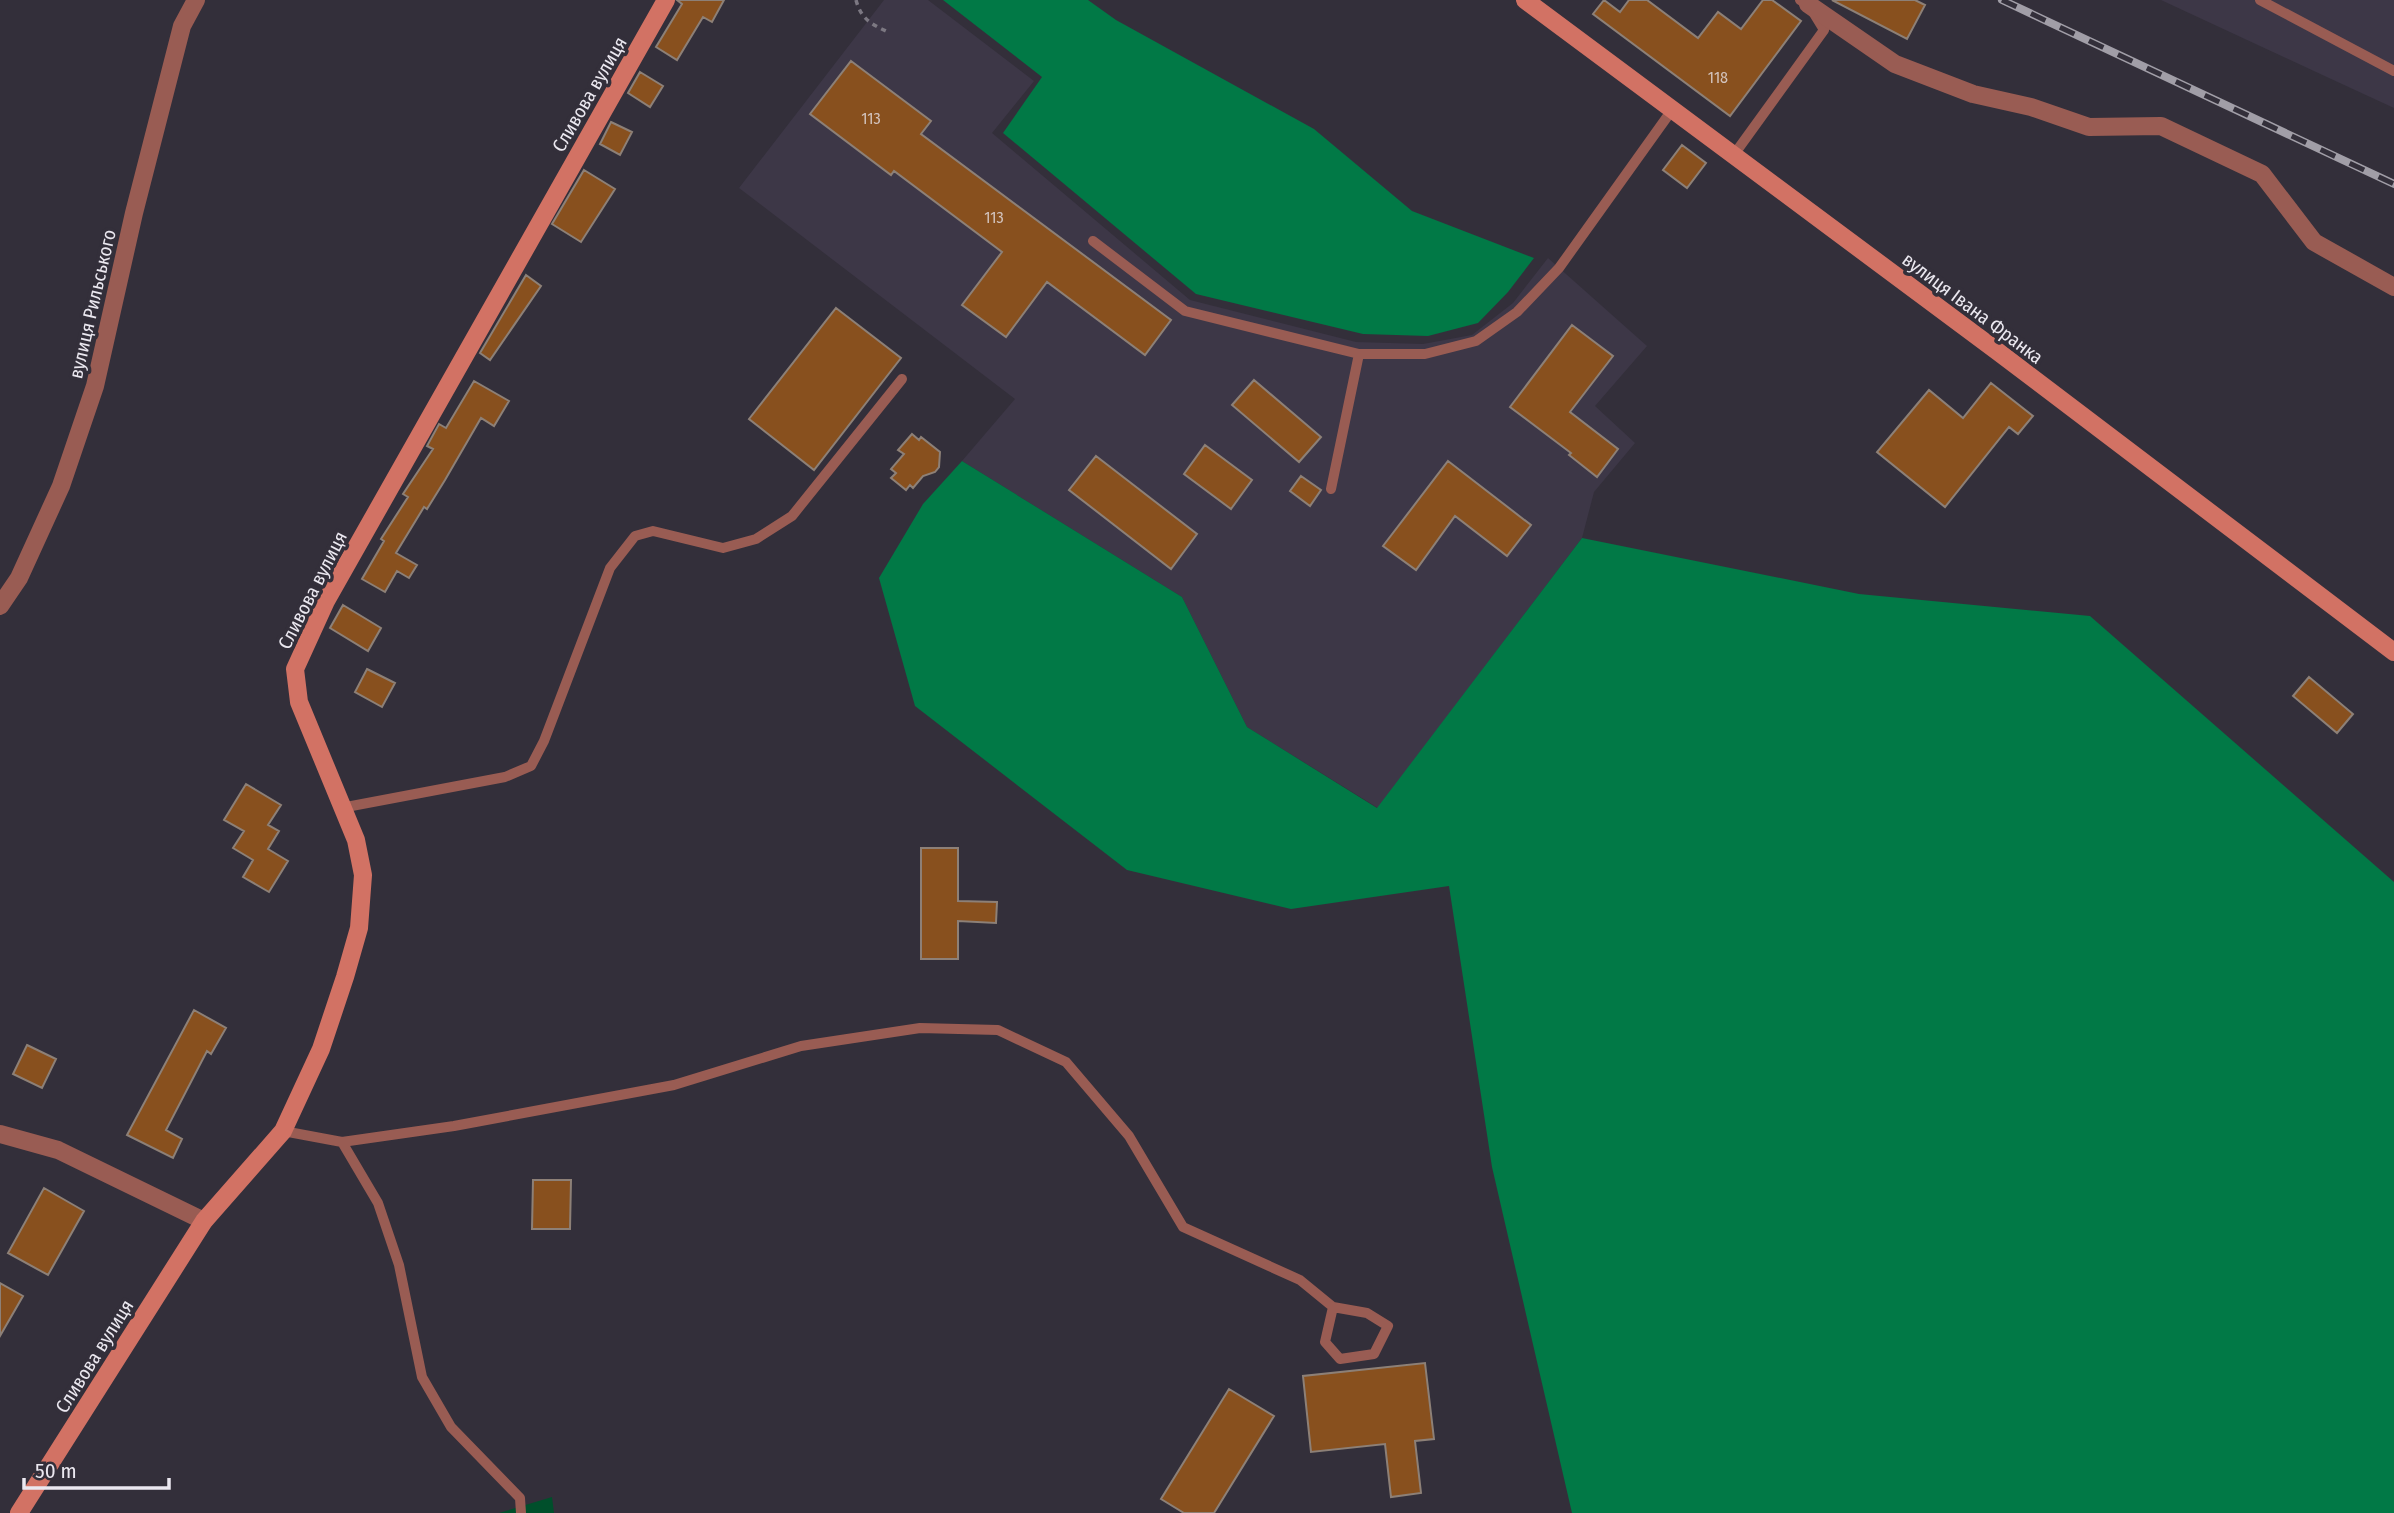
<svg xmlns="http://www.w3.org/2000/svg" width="2394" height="1513" font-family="'Fira Sans Condensed',sans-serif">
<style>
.built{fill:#3d3747}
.green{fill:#004f2b}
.forest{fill:#017946}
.building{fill:#88501e;stroke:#8d8077;stroke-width:2}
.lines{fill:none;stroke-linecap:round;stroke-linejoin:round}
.path{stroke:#7c7882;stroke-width:3.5;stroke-dasharray:5 5;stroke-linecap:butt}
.lane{stroke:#995c53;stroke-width:10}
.street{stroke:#995c53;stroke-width:18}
.secondary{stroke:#d27264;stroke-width:18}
.rail-casing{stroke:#a19ea7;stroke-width:8}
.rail{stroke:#332f3a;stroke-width:5;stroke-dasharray:16;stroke-linecap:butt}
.labels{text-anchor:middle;stroke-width:7;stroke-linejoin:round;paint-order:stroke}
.number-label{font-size:16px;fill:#d2c2bc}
.street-label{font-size:19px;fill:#ebe8f0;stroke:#332f3a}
</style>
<rect width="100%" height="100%" fill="#332f3a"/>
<path class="built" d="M884,0h44l106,81 -42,52 198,167 166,42 67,2 49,-9 41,-32 35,-45 99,88 -52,60 40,37 -41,49 -12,46 -204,270 -131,-81 -65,-130 -220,-136 53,-62 -276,-211z
M2161,0h233v108l-65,-30z"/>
<path class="green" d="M552,1497l2,16h-55z"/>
<path class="forest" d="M943,0h145l28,20 198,109 98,82 122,47 -26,34 -30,31 -50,13 -65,-2 -167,-40 -193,-161 39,-56z
M962,461l220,136 65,130 130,81 205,-270 277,56 231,22 304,266v631h-822l-80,-346 -43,-281 -158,23 -164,-39 -212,-164 -36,-128 44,-74z"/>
<path class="building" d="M677,0h47l-12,22 -9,-5 -26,43 -21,-13 26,-43z
M1604,0l16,12 9,-12h18l51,38 20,-26 23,17 22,-29h9l29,21 -71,95 -137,-102z
M1832,0h83l10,5 -18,34z
M851,61l80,60 -10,13 250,186 -26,35 -98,-73 -41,55 -44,-32 40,-53 -108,-81 -3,4 -81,-61z
M640,72l23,14 -13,21 -22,-14z
M611,122l21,10 -12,23 -20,-11z
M1682,145l24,18 -19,25 -24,-18z
M584,170l31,19 -34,53 -29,-18z
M526,275l15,11 -51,74 -10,-7z
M836,308l65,50 -87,112 -65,-51z
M1572,325l41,31 -43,56 48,37 -21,28 -28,-22 2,-2 -61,-46z
M1254,380l67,57 -22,25 -67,-57z
M474,381l35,20 -15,25 -13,-8 -36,62 -18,29 -3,-2 -28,46 21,12 -8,13 -12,-7 -12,21 -23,-13 22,-38 -3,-2 27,-42 -5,-3 30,-45 -6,-3 12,-22 7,4z
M1991,383l42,33 -15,18 -9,-7 -64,80 -68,-55 52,-62 34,28z
M912,434l7,6 2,-3 19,15 -1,15 -4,5 -12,4 -10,12 -3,-3 -4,5 -15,-12 5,-5 -5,-4 13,-15 -6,-4z
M1205,445l47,35 -21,29 -47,-35z
M1096,456l101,78 -26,35 -102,-79z
M1448,461l83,64 -24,31 -52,-40 -39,54 -33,-24z
M1301,476l20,14 -11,16 -20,-15z
M343,605l38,23 -13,23 -38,-23z
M367,669l28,14 -13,24 -27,-15z
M2309,677l44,37 -16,19 -44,-37z
M246,784l35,21 -13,20 11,6 -11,18 20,12 -19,31 -26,-15 10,-17 -20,-12 11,-17 -20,-11z
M921,848h37v53l39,1 -1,21 -38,-2v38h-37z
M194,1010l32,18 -15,26 -4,-3 -41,79 16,9 -9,19 -46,-23z
M27,1045l29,14 -14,29 -29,-14z
M533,1180h38l-1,49h-38z
M44,1188l40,23 -36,64 -40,-22z
M0,1283l23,13 -23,40z
M1425,1363l9,76 -19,2 6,52 -30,4 -6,-53 -74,8 -8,-76z
M1229,1389l45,27 -60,97h-30l-23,-14z"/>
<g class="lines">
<path class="path" d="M856,0c5,19 15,24 32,32"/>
<path class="lane" d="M2260,0l134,71
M1733,156l91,-126 -16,-26 -8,-4
M1093,241l92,70 174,43h66l51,-13 41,-29 42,-44 113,-158
M1331,489l28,-135
M341,808l164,-31 26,-11 13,-25 66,-173 25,-32 18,-5 70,17 33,-9 36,-23 110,-137
M283,1131l59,11 112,-16 220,-41 127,-39 119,-18 78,2 68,32 63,74 54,91 117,53 33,27 -8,35 15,17 34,-5 14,-28 -21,-13 -34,-6
M342,1142l36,61 21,62 23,112 29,50 69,71 1,15"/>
<path class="street" d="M1808,4l87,60 78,30 58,13 58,20 72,-1 101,48 52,68 80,45
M0,606l19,-28 42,-92 34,-100 39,-173 48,-187 14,-26
M0,1134l58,16 146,71"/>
<path class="secondary" d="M1525,0l472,351 397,301
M19,1513l185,-292 79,-90 38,-82 24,-72 14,-49 4,-53 -7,-35 -57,-138 -4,-33 31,-68 340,-601"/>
<defs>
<path id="rail" d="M2002,0l392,184"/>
</defs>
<use href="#rail" class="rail-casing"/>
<use href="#rail" class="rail"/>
</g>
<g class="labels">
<g class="number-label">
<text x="1718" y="83">118</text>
<text x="871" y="124">113</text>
<text x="994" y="223">113</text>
</g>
<g class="street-label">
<text transform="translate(589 94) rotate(-60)" y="7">Сливова вулиця</text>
<text transform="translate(92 304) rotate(-77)" y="7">вулиця Рильського</text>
<text transform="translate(1973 308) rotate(37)" y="7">вулиця Івана Франка</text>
<text transform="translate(312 590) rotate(-63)" y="7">Сливова вулиця</text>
<text transform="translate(94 1356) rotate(-58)" y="7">Сливова вулиця</text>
</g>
</g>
<path d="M24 1478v10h145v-10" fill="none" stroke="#ebe8f0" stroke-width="3.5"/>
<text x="35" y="1478" font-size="21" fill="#ebe8f0" stroke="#332f3a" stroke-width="5" paint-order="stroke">50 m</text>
</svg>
